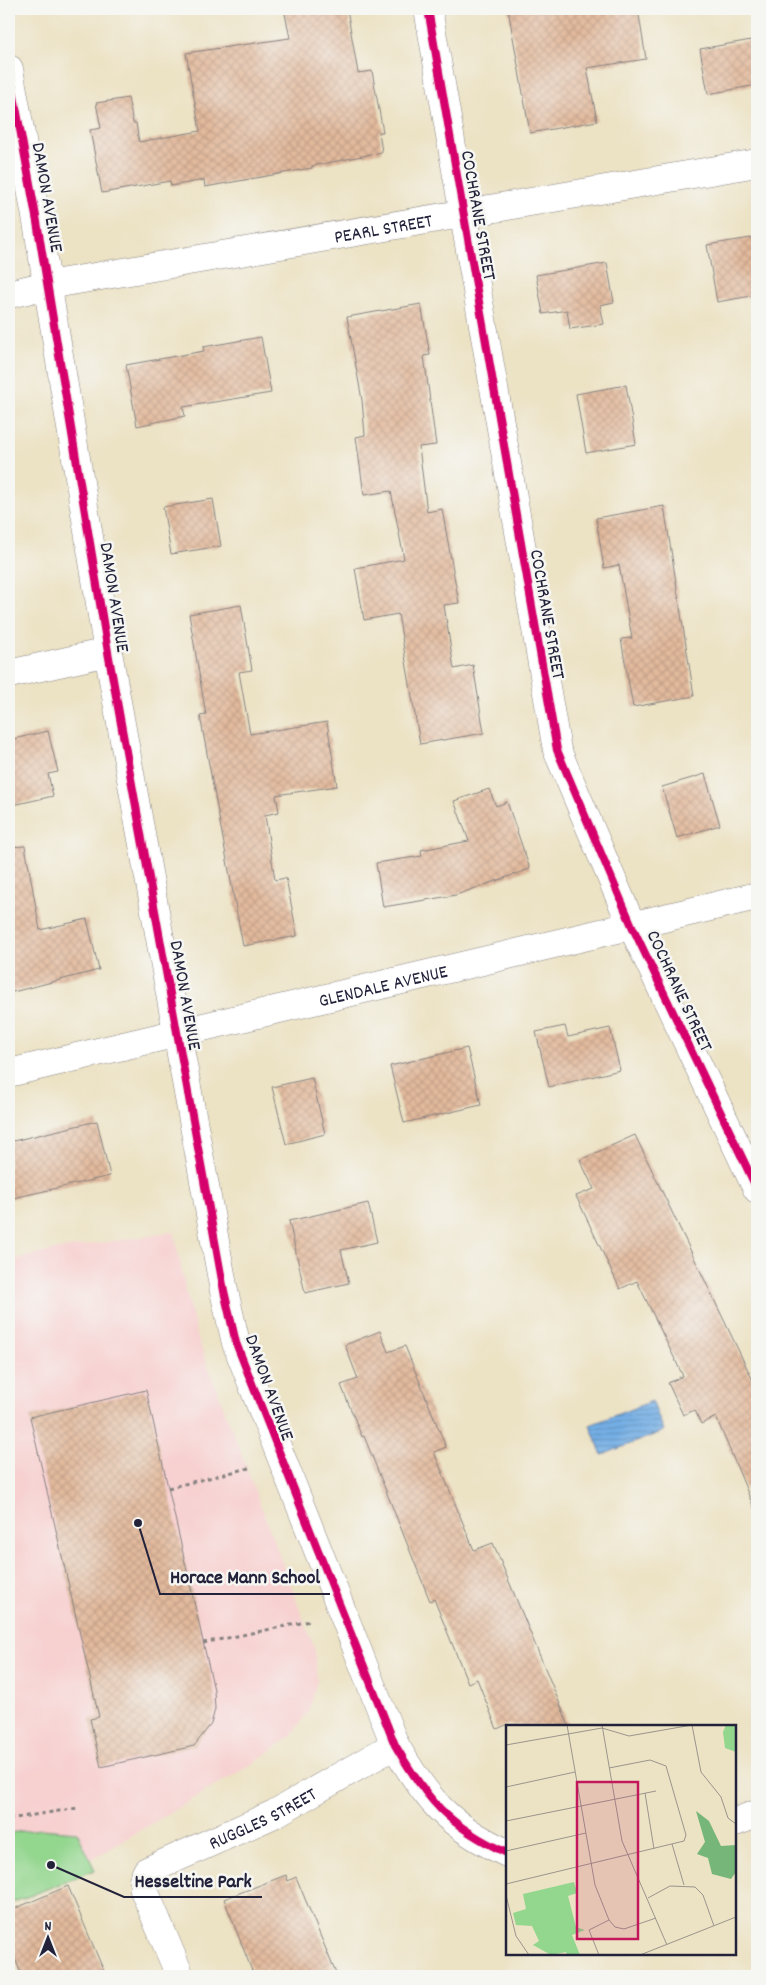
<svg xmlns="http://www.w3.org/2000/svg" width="766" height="1985" font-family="Dekko,sans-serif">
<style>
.built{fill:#f7d0d0}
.green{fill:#93d68e;stroke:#5a7c64}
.water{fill:url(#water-rules);stroke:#4b6890}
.building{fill:url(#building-cross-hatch)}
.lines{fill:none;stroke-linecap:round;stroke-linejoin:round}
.street-casing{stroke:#878280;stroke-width:29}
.path{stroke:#878280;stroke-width:3;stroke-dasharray:4 4;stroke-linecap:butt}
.street{stroke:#fff;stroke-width:28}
.cycleway-casing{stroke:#f6f6f2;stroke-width:11}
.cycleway{stroke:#d6006c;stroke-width:8}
.labels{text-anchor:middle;stroke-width:5;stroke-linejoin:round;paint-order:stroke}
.street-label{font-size:19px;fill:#22223b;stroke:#f6f6f2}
.inset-road{fill:none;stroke:#9b958d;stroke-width:1}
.view{fill:#c2185b;fill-opacity:0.15;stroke:#c2185b;stroke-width:2.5}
.inset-edge{fill:none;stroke:#22223b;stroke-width:2.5}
.leader{fill:none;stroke:#22223b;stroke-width:2}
.callout-dot{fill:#22223b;stroke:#f6f6f2;stroke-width:2}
.callout-label{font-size:20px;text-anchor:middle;font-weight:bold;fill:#22223b;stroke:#f6f6f2;stroke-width:5;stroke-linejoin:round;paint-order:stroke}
</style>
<defs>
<pattern id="water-rules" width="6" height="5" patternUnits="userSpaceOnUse" patternTransform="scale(1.25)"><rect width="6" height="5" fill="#74afe5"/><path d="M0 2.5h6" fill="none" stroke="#5f8ebb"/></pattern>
<pattern id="building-cross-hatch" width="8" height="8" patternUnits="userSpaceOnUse" patternTransform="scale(1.25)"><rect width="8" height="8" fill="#e2b99c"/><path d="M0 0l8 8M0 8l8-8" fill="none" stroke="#c29f87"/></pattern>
</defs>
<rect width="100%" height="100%" fill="#f6f6f2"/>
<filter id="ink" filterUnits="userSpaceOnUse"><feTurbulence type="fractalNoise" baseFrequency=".02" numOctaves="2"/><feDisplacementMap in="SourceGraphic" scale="10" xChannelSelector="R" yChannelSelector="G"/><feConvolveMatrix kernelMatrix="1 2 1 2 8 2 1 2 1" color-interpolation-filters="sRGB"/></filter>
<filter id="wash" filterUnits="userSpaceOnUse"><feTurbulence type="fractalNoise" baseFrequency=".0096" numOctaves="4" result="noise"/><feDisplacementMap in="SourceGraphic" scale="20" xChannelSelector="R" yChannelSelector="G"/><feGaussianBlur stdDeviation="1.12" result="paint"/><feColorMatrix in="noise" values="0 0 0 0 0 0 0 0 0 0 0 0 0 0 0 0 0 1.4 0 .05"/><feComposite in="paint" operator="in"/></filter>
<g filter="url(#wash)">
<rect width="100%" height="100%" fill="#ece2c4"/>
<path class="built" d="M174,1232l11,56 14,54 116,308 2,31 -8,30 -19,26 -38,27 -162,96 -13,-28 -35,-3 -33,4v-572l46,-11z"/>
<path class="green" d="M41,1829l36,3 18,38 -86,34v-71z"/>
<path class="water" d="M652,1401l12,30 -62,24 -12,-30z"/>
<g id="blocks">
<path class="building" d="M284,9h63l11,64 14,-2 11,61h-4l3,20 -70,14v2l-107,19 -1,-7 -33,6 -1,-5 -68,12 -12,-63 11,-2 -5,-25 32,-5 5,25h3l3,19 61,-11 -14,-78 104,-15z
M508,9h130l8,50 -59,9 10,53 -67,12z
M757,39v46l-49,9 -8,-45z
M757,237v58l-40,7 -10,-57z
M607,263l7,39 -14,3 4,19 -34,5 -3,-19 -24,4 -7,-39z
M421,304l9,51 -6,1 12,89 -17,2 8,65 15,-3 17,94 -15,2 10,64 19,-4 11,68 -64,11 -22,-130 -34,6 -9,-52 49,-9 -13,-68 -27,4 -8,-58 9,-2 -3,-35 -15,-83z
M261,337l10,56 -88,14 2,9 -48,10 -11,-61 78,-14 -1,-4z
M626,385l10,59 -50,9 -10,-59z
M213,499l8,47 -50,8 -8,-47z
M664,506l30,190 -61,11 -12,-68 11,-1 -13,-73 -15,3 -8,-50z
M241,605l11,65 -13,2 11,62 77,-12 10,64 -61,9 3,17 -14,3 10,65 11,-2 11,56v2l-54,10 -43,-230 6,-1 -17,-101z
M48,731l10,41 -10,2 5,22 -44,10v-66z
M705,774l15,51 -43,13 -15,-51z
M489,789l7,17 11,-4 23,67 -74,26 -73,12 -7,-44 46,-7 -1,-6 48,-9 -15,-40z
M25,846l15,84 47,-11 12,51 -90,23v-146z
M565,1026l3,11 42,-9 10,42 -71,17 -13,-55z
M467,1048l14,57 -77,18 -14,-57z
M312,1078l13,56 -39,10 -14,-57z
M97,1121l13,55 -101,23v-57z
M635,1135l122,254v126l-41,-98 -15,7 -6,-14 -12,5 -15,-32 15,-7 -46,-95 -17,8 -44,-93 18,-7 -14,-29z
M368,1203l9,39 -36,8 8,33 -44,10 -16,-72z
M380,1331l8,21 17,-6 41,101 -12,5 40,98 19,-7 76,183 -63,-1 -9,4 -20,-50 -9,4 -34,-84 -4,2 -66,-165 -2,1 -21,-52 17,-6 -13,-34z
M146,1390l68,300 1,19 -4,15 -17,22 -93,21 -11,-48 9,-2 -69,-300z
M286,1875l2,6 8,-4 41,99h-83l-30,-77z
M68,1886l38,90h-84l-13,-32v-33z"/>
</g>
</g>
<g filter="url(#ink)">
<use href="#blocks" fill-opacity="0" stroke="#878280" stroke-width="1"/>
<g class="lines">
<defs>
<g id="street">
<path d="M428,9l129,741 75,176 125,263"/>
<path d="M9,69l28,153 71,430 116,639 12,52 159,402c32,55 53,81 112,108"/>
<path id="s1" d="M9,294l39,-9 709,-122"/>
<path d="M9,674l99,-22"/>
<path id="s2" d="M9,1073l748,-177"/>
<path d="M735,1822l22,-8"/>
<path id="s3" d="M180,1976l-36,-86 -1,-10 4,-9 127,-57 121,-69"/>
</g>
</defs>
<use href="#street" class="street-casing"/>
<path class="path" d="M168,1488l81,-20
M203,1643l107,-22
M9,1819l69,-11"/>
<use href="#street" class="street"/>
<defs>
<path id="cycleway" d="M428,9l129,741 75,176 125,263
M9,69l28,153 71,430 116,639 12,52 159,402c32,55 53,81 112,108"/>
</defs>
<use href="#cycleway" class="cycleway-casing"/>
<use href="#cycleway" class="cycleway"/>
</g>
</g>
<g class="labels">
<g class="street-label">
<text transform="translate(49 197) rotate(80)" y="7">DAMON AVENUE</text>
<text transform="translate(480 215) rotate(80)" y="7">COCHRANE STREET</text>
<text dy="7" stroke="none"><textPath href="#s1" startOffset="380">PEARL STREET</textPath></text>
<text transform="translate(116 597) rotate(81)" y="7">DAMON AVENUE</text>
<text transform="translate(549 614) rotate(80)" y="7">COCHRANE STREET</text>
<text dy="7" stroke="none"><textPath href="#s2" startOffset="384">GLENDALE AVENUE</textPath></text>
<text transform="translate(681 990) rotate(65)" y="7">COCHRANE STREET</text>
<text transform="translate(187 995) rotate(80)" y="7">DAMON AVENUE</text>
<text transform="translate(271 1387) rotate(70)" y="7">DAMON AVENUE</text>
<text dy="7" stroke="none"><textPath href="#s3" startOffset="240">RUGGLES STREET</textPath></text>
</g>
</g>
<g transform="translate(506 1725)">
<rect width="230" height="230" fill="#ece2c4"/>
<path d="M190,86l13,10 12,25 15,-1v27l-5,7 -19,-5 -4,-16 -11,-4 8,-12z" fill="#76b779"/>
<path d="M220,0l10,1v26l-11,-4 -2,-16z" fill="#93d68e"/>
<path d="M68,157l3,11 -9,3 8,31 9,3 -13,5 8,20h-13l-1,-3 -15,3 -18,-10 6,-4 -7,-15 -16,-1 -3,-12 13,-4 -3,-15z" fill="#93d68e"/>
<path class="inset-road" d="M61,0l28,160 14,35 6,7 9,2 32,-11M96,0l20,116 45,104M186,0l9,47 20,25 7,21 8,6M0,20l96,-17 27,8 63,-11M0,62l69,-15M139,68l9,56M0,96l150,-30M166,119l12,41M0,126l80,-18M0,159l178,-43 2,-6 -20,-69 -16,-6 -41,8M0,170l10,41 13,19M142,173l22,-12 25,1 8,8 11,31M93,230l-10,-25 20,-10M134,230l96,-38"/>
<path class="view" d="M71,57h61v157h-61z"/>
<rect width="230" height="230" class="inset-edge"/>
</g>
<path class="leader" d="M138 1523L160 1594H330M51 1865L124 1897H262"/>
<g class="callout-dot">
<circle cx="138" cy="1523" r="5"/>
<circle cx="51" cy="1865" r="5"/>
</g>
<g class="callout-label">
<text x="245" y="1583">Horace Mann School</text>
<text x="193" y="1887">Hesseltine Park</text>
</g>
<rect width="766" height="1985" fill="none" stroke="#f6f6f2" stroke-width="30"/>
<g transform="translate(48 1938)" stroke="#f6f6f2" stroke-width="4" paint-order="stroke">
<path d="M0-4L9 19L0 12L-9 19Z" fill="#22223b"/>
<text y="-8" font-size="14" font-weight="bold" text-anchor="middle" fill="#22223b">N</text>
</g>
</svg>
